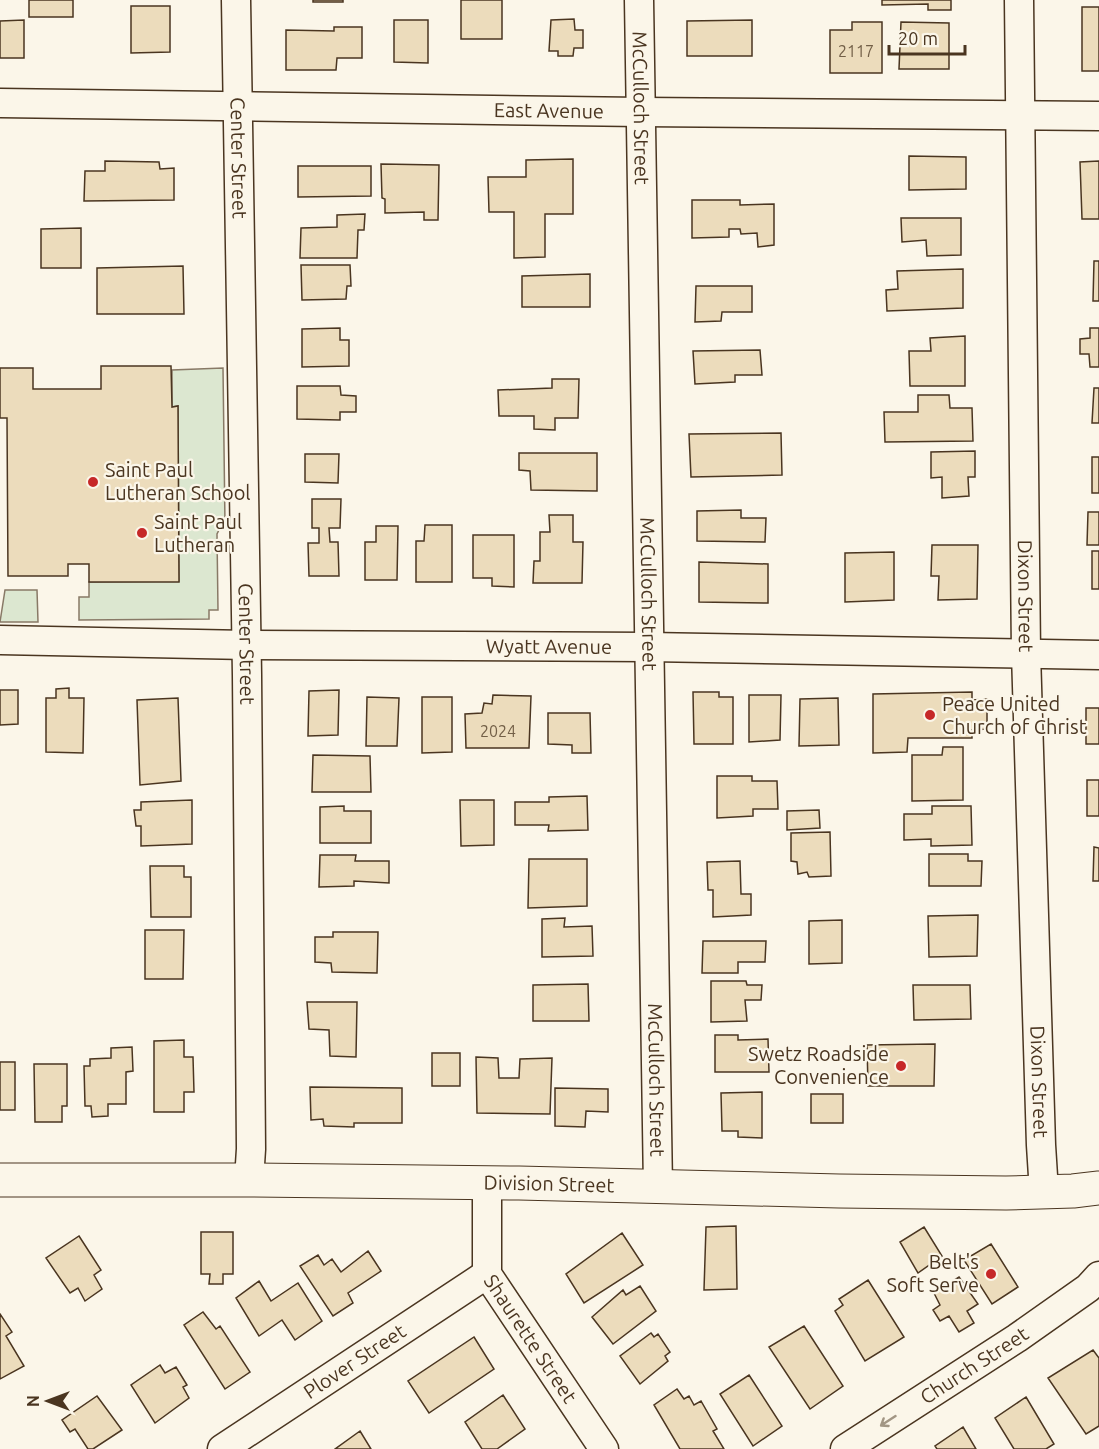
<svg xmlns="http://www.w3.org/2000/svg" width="1099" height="1449" font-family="Ubuntu,sans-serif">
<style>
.grass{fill:#dce7d0;stroke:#887966;stroke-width:1.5}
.building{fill:#ecdcbc;stroke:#4a3520;stroke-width:1.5}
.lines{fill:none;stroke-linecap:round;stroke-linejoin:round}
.minor-casing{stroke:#4a3520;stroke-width:31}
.major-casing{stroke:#4a3520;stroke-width:35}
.minor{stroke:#fbf6e9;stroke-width:28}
.major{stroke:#fbf6e9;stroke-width:33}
.oneway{stroke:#a29684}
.poi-dot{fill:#c62828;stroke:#fbf6e9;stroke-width:2}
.labels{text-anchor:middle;stroke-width:4.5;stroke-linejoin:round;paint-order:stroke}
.number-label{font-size:16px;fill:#725f47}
.street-label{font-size:20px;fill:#4a3520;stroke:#fbf6e9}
.poi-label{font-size:20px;fill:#4a3520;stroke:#fbf6e9;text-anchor:start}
</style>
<rect width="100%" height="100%" fill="#fbf6e9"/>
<path class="grass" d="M223,368l2,157 -5,3 -3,6 1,76h-9v9l-130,1v-23h10v-15l90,-1 -1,-175 -6,1v-37z
M5,590h32l1,32h-38z"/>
<path class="building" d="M29,0h44v17h-44z
M313,0h30v2h-30z
M461,0h41v39h-41z
M882,0h69v10h-23v-6l-46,1z
M131,6h39v46l-39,1z
M1082,7h17v64h-17z
M574,19l1,11h8v18h-9l-1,8h-15v-5h-9l2,-31z
M24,20v38h-24v-37z
M394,20h34v43l-34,-1z
M752,20v36h-65v-35z
M852,22h30v51h-52v-43h22z
M901,22l48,1v46h-50z
M334,27h28v31h-25l-1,12h-50v-40l48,1z
M909,156l57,1v32l-57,1z
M573,159v55h-28v43l-31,1v-46h-25l-1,-35h38v-17z
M105,161l54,1 1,7 14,-1v32l-90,1 1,-30h20z
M1099,161v58h-17l-2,-57z
M381,164l58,1 -1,55h-14v-8l-39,1v-14l-3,-1z
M298,166h73v30l-73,1z
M692,200h48v5l34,-1v41l-16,2 -1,-14 -16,1 -1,-5h-11v8l-37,1z
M365,214l-1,16h-6l-1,28h-57l1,-30 36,-1v-12z
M901,218h60v37l-34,1 -1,-16 -24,2z
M81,228v40h-40v-39z
M1094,261h5v40h-6z
M301,265h49l1,21h-4l-1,13 -44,1z
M183,266l1,48h-87v-46z
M963,269v39l-76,3 -1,-21 12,-1 -1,-18z
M590,274v33h-68v-31z
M696,286h56v26h-30l-1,9 -26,1z
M340,328v12h9v26l-47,1v-38z
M1090,328h9v39h-9l-1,-13h-9v-15l10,-1z
M965,336v50h-55l-1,-35h22l-1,-13z
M760,350l2,25h-27v7l-40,2 -2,-33z
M101,366h70l1,41 6,-1 1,176h-90v-18h-21v12h-60l-1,-158h-7v-50h33v21h68z
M552,379h27l-1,39h-23v12l-21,-1v-13h-35l-1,-26 54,-2z
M297,386h43l1,9 15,1v16h-16v8l-43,-1z
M1094,388h5v35h-7z
M918,395h31l1,13h22l1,33 -88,1 -1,-30h34z
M781,433l1,42 -91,2 -2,-43z
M975,451v26h-7l1,19 -27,2v-21l-11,1v-26z
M519,453h78v38l-66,-1 -1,-19 -11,-1z
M305,454h34l-1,29 -33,-1z
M1092,457h7v36h-7z
M312,499h29l-1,29h-11l1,14h8l1,34h-30l-1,-33h11v-15h-7z
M741,510v8h25l-1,24 -68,-1v-30z
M1088,512h11v33h-12z
M549,515h24v27h10l-1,41h-49l1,-22h6v-29h10z
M425,525h27v57h-36v-41h8z
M376,526h22l-1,54h-32v-38h11z
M473,535h41v52l-22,-1v-8h-19z
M932,545h46l-1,54 -39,1 1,-24h-8z
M1092,551h7v38h-7z
M894,552v48l-49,2v-49z
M699,562l69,2v39l-69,-1z
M69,688v10h15l-1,55 -37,-1v-54h10v-9z
M0,690h18v34l-18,1z
M339,690l-1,45 -30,1 1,-45z
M693,692h26v5h14v47h-39z
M972,692v8l15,-1v30l-15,1v8h-64l-1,14 -34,1v-59z
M493,695l38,1 -2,52h-63l-1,-34 17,-1 2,-10 8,1z
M749,695h32l-1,45 -31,2z
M367,697l32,1 -2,48h-31z
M422,697h30v55l-30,1z
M178,698l3,83 -41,4 -3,-85z
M838,698l1,47 -40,1 1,-47z
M1086,708h13v36h-13z
M548,713h42l1,40h-19v-8l-24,-1z
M943,747h20v53l-51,1v-46h30z
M313,755l57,1 1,36h-59z
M717,776h35v5h25l1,28h-25v7l-36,2z
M1087,780h12v36h-12z
M587,796l1,34 -40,1 1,-6h-34v-23h34v-5z
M192,800v44l-51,2v-20h-5l-2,-16h7v-8z
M460,800h34v45l-33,1z
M344,806v5h27v32h-51v-36z
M932,806h39l1,39 -41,1v-7l-27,1v-26h28z
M819,810l1,18 -33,2v-19z
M830,832l1,44 -22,1 -2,-5 -9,2 -1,-12 -6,-1v-28z
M1094,847l5,1v33h-6z
M929,854h39v7h14l-1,25h-52z
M320,855h36l-1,6h34v22l-35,-2v5l-35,1z
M529,859h58v47l-59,2z
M740,861l1,33h10v21l-38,2v-27h-5l-1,-28z
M150,866h34v11h7v40h-40z
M978,915l-1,41 -48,1 -1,-41z
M565,918l-1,9 28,-1 1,30 -51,1v-38z
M842,920v43l-33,1v-43z
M145,930h39l-1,49h-38z
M333,932h45l-1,41 -45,-1 -1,-9 -16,-1v-25h18z
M703,941h63l-1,21h-27v11h-36z
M711,981h35l1,4h15l-1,15h-16l2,21 -36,1z
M588,984l1,37h-56v-36z
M913,985h57l1,34 -57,1z
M307,1002h50l-1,55 -26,-1 -1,-26 -20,-1z
M715,1035h23v5l30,-1 1,33h-54z
M184,1040v17h9l1,35h-10v20h-30v-71z
M935,1044l-1,42h-66l-1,-41z
M132,1047l1,24 -7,1v32h-18v12l-16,1 -1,-11h-6l-1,-40h6v-7l21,-1v-10z
M432,1053h28v33h-28z
M476,1057l22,1 1,20h20l1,-19 32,-1 -2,56 -73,-1z
M0,1062h15v48h-15z
M34,1064h33v42h-5v16h-27z
M310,1087l92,1v35h-48v4l-30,-1 -1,-7 -12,1z
M555,1088l53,1v23l-22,-1 -1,16 -30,-1z
M762,1092v46l-24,-1v-6h-16l-1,-38z
M811,1094h32v29h-32z
M736,1226l1,63 -33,1 2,-63z
M924,1227l18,29 -24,17 -18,-31z
M201,1232h32v42h-10v10h-14l1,-10h-9z
M622,1233l21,32 -59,38 -18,-29z
M79,1236l22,34 -7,5 8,14 -17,12 -7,-13 -8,5 -24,-35z
M991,1244l27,43 -26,17 -28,-44z
M368,1251l13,20 -33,22 5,10 -20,13 -33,-50 18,-11 6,10 8,-6 9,13z
M959,1277l19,27 -11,7 7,12 -15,9 -10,-16 -9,5 -7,-11 7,-5 -6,-12z
M868,1280l36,57 -39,24 -30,-50 8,-6 -4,-6z
M259,1281l12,20 27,-18 24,38 -27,19 -13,-20 -23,16 -23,-38z
M640,1286l16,25 -43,33 -21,-27 31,-27 3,5z
M203,1312l13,17 4,-3 30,46 -25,17 -41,-64z
M0,1314l12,18 -6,4 18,30 -24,13z
M804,1326l39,60 -33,23 -41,-62z
M651,1333l3,4 4,-3 12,18 -5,4 3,5 -28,23 -20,-28z
M474,1337l20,32 -65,44 -21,-32z
M1093,1350l6,8v68l-13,8 -38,-56z
M160,1365l5,8 11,-6 11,18 -4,2 6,11 -34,25 -24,-38z
M749,1375l33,51 -29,20 -33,-52z
M677,1389l7,10 5,-3 5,9 7,-4 16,28 -4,2 11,18h-44l-26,-44z
M503,1395l22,34 -28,20h-15l-17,-27z
M97,1396l25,34 -29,19h-5l-13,-20 -5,3 -8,-12z
M1026,1397l28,47 -8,5h-32l-19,-31z
M963,1427l13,22h-39l-2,-3z
M360,1431l11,18h-36z"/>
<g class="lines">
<defs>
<g id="minor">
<path id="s1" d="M236,0l11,675 4,474 -2,31"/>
<path id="s2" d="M639,0l19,1188"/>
<path id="s3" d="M1019,0l7,653 15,492 3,47"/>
<path id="s4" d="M0,103l641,9 458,4"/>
<path id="s5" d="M0,640l247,5 402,2 450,8"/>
<path id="s6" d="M487,1184v90l117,175"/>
<path id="s7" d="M222,1449l265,-175"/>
<path id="s8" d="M845,1449l172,-111 71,-50 11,-12"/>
</g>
<g id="major">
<path id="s9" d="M0,1180h249l270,3 320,8 167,2 67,-2 26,-3"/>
</g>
</defs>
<use href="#minor" class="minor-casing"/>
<use href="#major" class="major-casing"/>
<use href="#minor" class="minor"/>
<use href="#major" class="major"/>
</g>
<defs><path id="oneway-shaft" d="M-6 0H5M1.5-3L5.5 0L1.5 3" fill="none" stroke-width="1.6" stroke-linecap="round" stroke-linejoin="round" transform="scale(1.5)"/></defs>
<use class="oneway" href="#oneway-shaft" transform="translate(888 1421) rotate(147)"/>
<g class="poi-dot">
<circle cx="93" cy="482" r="6"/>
<circle cx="142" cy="533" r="6"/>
<circle cx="930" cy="715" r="6"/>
<circle cx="901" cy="1066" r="6"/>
<circle cx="991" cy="1274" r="6"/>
</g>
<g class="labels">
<g class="number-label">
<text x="856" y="57">2117</text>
<text x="498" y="737">2024</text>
</g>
<g class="street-label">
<text dy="7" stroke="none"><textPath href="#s2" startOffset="108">McCulloch Street</textPath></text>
<text dy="7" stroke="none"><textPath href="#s4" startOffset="549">East Avenue</textPath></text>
<text dy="7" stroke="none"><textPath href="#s1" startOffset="158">Center Street</textPath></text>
<text dy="7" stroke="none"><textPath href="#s2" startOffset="594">McCulloch Street</textPath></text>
<text dy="7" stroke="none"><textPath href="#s3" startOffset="596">Dixon Street</textPath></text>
<text dy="7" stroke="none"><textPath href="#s1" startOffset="644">Center Street</textPath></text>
<text dy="7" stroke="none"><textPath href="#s5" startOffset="549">Wyatt Avenue</textPath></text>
<text dy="7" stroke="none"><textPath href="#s2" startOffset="1080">McCulloch Street</textPath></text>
<text dy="7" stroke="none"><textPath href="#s3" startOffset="1082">Dixon Street</textPath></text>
<text dy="7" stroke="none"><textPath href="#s9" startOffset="549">Division Street</textPath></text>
<text dy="7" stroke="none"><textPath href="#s6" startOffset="168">Shaurette Street</textPath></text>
<text dy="7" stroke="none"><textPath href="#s7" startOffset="159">Plover Street</textPath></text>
<text dy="7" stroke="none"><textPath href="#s8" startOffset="154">Church Street</textPath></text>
</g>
<g class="poi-label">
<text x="105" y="477">Saint Paul<tspan x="105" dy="23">Lutheran School</tspan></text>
<text x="154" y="529">Saint Paul<tspan x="154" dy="23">Lutheran</tspan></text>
<text x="942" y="711">Peace United<tspan x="942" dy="23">Church of Christ</tspan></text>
<text x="889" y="1061" text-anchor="end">Swetz Roadside<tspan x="889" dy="23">Convenience</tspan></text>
<text x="979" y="1269" text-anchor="end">Belt's<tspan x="979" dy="23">Soft Serve</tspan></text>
</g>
</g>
<g transform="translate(48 1401) rotate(270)" stroke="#fbf6e9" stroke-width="4.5" paint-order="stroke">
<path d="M0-4.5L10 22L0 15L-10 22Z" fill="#4a3520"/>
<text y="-9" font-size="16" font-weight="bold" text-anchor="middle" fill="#4a3520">N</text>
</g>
<path d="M889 45v9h76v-9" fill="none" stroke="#4a3520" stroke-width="3"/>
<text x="898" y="45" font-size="18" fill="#4a3520" stroke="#fbf6e9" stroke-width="4.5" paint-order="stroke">20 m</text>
</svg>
